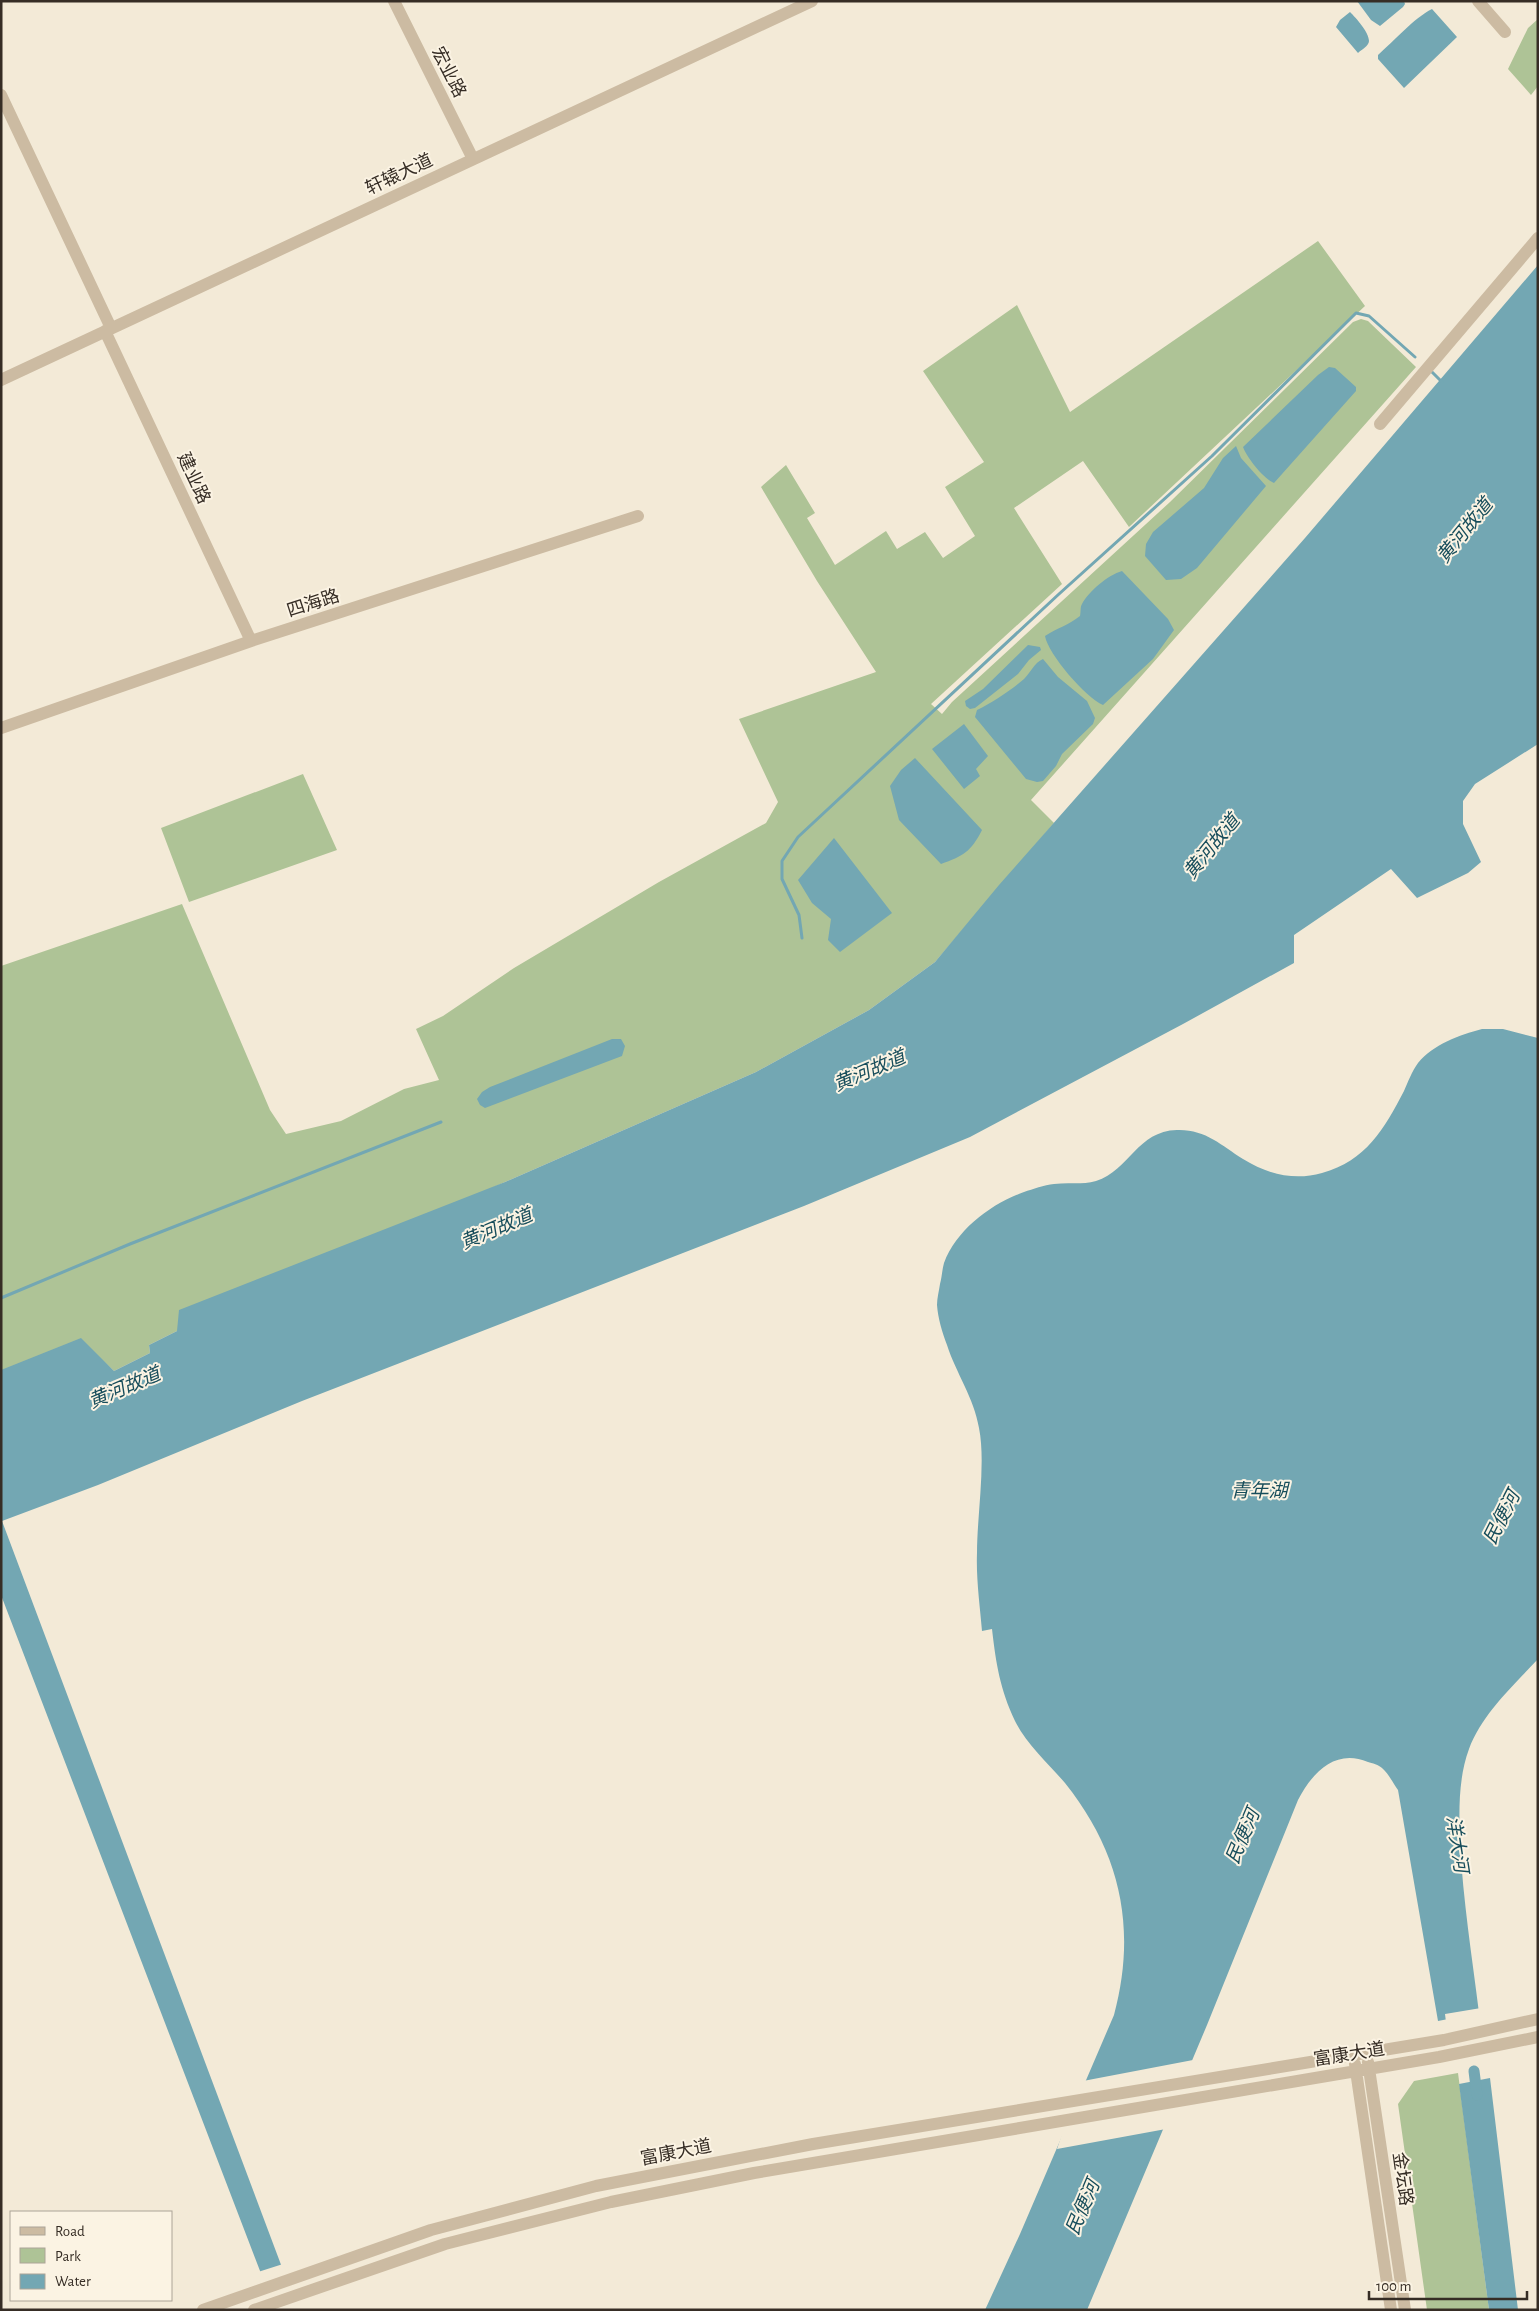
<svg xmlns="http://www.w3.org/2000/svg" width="1539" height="2311" font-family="'Alegreya Sans','Noto Sans SC',sans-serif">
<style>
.green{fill:#aec396}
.water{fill:#73a7b3}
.pier{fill:#f3ead7}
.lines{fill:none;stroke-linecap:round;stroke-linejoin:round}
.stream{stroke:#73a7b3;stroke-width:3}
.canal{stroke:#73a7b3;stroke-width:11}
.minor{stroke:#ccbba2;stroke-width:12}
.labels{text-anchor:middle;stroke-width:4;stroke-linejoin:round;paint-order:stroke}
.street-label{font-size:18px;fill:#362d25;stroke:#fbf3e3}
.water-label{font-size:19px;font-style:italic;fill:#174d5b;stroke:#fbf3e3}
</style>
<rect width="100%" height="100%" fill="#f3ead7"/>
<path class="green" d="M1538,19v67l-7,9 -23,-26 20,-41z
M1318,241l47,65 -236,221 -46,-66 -69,47 48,76 -131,120 11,10 10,-12 218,-200 183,-180 8,-3 7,2 48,46 -385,433 23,23 -119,139 -66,48 -113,62 -251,110 -328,149 -28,14 1,8 -36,18 -29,-27 -84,27v-405l181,-62 88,206 16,24 55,-13 63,-32 35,-9 -23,-51 27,-13 71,-48 145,-86 107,-59 12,-21 -39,-83 137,-47 -59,-91 -56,-94 25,-22 29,48 -8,5 28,47 51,-34 11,18 28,-17 18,26 32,-22 -30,-49 39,-25 -61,-91 94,-66 53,107z
M303,774l34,76 -148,52 -28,-74z
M1458,2073l31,237h-62l-29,-206 16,-23z"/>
<path class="water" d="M1357,1h47l1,3 -2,3 -23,19 -9,-6z
M1432,9l25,28 -53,51 -26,-29v-4c16,-14 36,-37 54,-46z
M1350,12c6,6 19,20 19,29 0,5 -8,9 -11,12l-22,-26 4,-7z
M1538,265v479l-63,40 -12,17v23l18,38 -13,11 -51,25 -26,-29 -97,66v28l-111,61 -213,113 -166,69 -502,195 -204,84 -96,36 296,789h-23l-274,-715v-225l80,-32 33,33 36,-18 -1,-8 28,-14 2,-21 326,-128 251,-110 113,-62 66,-48 64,-77 306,-347z
M1329,367l6,1 21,19v4l-82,92c-10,-4 -27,-25 -31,-36l75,-72z
M1236,446l5,12 25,28 -69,82 -16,11 -15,1 -21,-24 1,-12 7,-12 51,-44 19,-30z
M1122,571l46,48 6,11 -21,29 -50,46c-17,-7 -55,-51 -58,-69 12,-8 24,-11 35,-20 1,-4 0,-9 2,-12 7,-13 26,-29 40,-33z
M1028,645l12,2 1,3 -12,10 -11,14 -43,34 -5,1 -4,-3 -1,-5 18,-12z
M1043,659l15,18 29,24 8,17 -2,6 -31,30 -6,12 -13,15 -6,1 -11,-3 -51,-62 2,-7c16,-8 33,-19 47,-31 7,-7 10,-16 19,-20z
M964,724l24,32 -12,13 4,7 -16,13 -32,-40z
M915,758l67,72c-11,22 -19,26 -41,34l-42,-44 -9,-34 11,-16z
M834,838l58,75 -52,39 -12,-12 3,-21 -19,-16 -14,-23z
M1482,1029h21l35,9v621c-25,27 -56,55 -69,90 -11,30 -10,63 -9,94 3,57 12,114 19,170l-41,8 -40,-231c-5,-7 -10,-17 -16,-22 -3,-3 -10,-5 -14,-6 -33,-14 -56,11 -70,38l-91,225 -120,285h-102l35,-76 94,-219c23,-86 7,-162 -49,-232 -17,-20 -38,-38 -50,-62 -15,-32 -19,-57 -23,-92l-10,2c-2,-25 -6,-52 -5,-78 0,-38 9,-90 2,-125 -5,-30 -23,-55 -32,-83 -5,-13 -9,-27 -10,-40 0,-7 2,-14 3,-21 2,-7 2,-14 4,-21 13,-34 47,-59 80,-71 9,-3 20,-7 30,-8 14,-2 28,1 42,-3 34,-11 41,-50 81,-51 28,-1 44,15 66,29 24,15 51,22 79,14 44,-12 62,-44 82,-82 4,-9 8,-20 14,-28 16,-19 41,-28 64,-34z
M612,1039h9l4,7 -3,10 -137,52 -5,-3 -3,-6 5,-7 8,-5z
M1490,2078l28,232h-29l-30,-226z"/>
<path class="pier" d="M1481,2008l-1,8 -34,6 -1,-8z
M1193,2060l-27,69 -109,20 11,-33 15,-35z
M283,2264l17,46h-28l-14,-38z"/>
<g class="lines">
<path class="stream" d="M1430,370l12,12
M802,938l-3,-23 -17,-36v-18l16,-24 261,-243 153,-138 144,-143 13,3 46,41
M1,1298l129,-54 311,-122"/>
<path class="canal" d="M1474,2071l3,24"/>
<path class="minor" d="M394,1l79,158
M1478,1l27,31
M1,95l110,233
M105,331l146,310
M1,380l811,-379
M1380,424l158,-186
M1,728l250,-87 387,-125
M1368,2062l37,248
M1355,2064l36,246
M203,2310l228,-80 165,-44 217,-42 631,-104 94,-21
M254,2310l191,-66 166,-42 143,-29 685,-116 99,-20"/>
</g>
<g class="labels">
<g class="street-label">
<text transform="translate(449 72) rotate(63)" y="6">宏业路</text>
<text transform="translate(399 174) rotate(-25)" y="6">轩辕大道</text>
<text transform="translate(194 478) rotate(65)" y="6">建业路</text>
<text transform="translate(313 603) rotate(-18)" y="6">四海路</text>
<text transform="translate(1349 2054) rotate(-9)" y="6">富康大道</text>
<text transform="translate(676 2152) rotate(-11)" y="6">富康大道</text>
<text transform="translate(1403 2179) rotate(82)" y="6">金坛路</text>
</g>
<g class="water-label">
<text transform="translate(1464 530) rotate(-51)" y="7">黄河故道</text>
<text transform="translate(1211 846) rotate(-51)" y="7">黄河故道</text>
<text transform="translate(869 1070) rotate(-23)" y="7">黄河故道</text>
<text transform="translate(496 1228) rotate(-23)" y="7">黄河故道</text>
<text transform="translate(124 1387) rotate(-23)" y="7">黄河故道</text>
<text x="1259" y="1497">青年湖</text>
<text transform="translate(1501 1517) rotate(-63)" y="7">民便河</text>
<text transform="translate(1242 1836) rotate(-67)" y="7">民便河</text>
<text transform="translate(1458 1844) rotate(81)" y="7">洋大河</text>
<text transform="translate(1082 2207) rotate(-67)" y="7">民便河</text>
</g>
</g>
<rect width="1539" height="2311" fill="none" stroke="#362d25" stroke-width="5"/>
<rect x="10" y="2211" width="162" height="90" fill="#fbf3e3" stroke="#aca497"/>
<rect x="20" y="2227" width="25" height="8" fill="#ccbba2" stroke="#aca497"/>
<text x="55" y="2236" font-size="15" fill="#362d25">Road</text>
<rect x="20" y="2248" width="25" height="15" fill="#aec396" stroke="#aca497"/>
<text x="55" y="2261" font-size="15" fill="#362d25">Park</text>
<rect x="20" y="2274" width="25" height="15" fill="#73a7b3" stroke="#aca497"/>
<text x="55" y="2286" font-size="15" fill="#362d25">Water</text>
<path d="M1369 2291v8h158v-8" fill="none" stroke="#362d25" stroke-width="2.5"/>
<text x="1376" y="2291" font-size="15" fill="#362d25" stroke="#fbf3e3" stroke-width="4" paint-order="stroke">100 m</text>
</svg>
